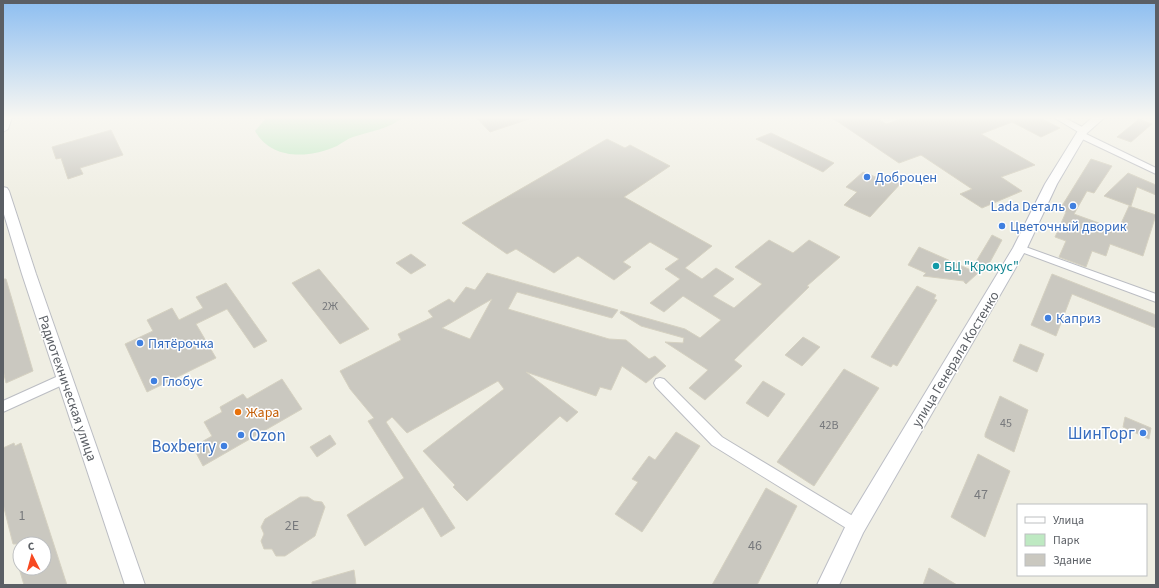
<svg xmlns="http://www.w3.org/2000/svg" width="1159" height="588" font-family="'Source Sans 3',sans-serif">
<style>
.green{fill:#bee9c2}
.building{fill:#cac8c0;stroke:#d5d1c1;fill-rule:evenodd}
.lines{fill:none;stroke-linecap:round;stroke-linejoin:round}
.minor-casing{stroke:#bbbdc3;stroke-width:2}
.tertiary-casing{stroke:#bbbdc3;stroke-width:2}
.secondary-casing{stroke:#bcbec6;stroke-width:2}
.minor{fill:#fff;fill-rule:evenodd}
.tertiary{fill:#fff;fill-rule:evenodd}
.secondary{fill:#fff;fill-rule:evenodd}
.shop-dot{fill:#3f7fe0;stroke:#fff;stroke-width:1.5}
.culture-dot{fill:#0f9aa8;stroke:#fff;stroke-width:1.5}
.food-dot{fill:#e8710a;stroke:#fff;stroke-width:1.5}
.labels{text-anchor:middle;stroke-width:3;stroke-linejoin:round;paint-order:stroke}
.number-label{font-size:12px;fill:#77797c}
.shop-label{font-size:14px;fill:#366cbe;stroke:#fff;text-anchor:start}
.culture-label{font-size:14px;fill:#0d838f;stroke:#fff;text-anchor:start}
.street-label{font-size:14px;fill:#5b5f65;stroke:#fff}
.food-label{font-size:14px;fill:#c56008;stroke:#fff;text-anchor:start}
.near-number-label{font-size:14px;fill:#77797c}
.near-shop-label{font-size:17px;fill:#366cbe;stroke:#fff;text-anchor:end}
</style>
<rect width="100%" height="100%" fill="#efeee3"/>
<path class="green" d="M267,117h137c-15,12 -33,14 -51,20 -6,2 -11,6 -16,9 -27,12 -65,15 -82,-15z"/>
<path class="building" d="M476,117h53v2l-39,13z
M831,117h44l11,7 22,-7h130l22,11 -19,9 -29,-15 -31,12 54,31 -34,12 21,14 -40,17 -22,-14 12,-5 -51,-34 -22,8z
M1139,119l13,5 -21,18 -14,-5z
M111,130l12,25 -43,13 3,6 -15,5 -7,-21 -5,1 -4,-12z
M771,133l63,30 -11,9 -67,-33z
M607,139l18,9 5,-3 40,21 -46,31 88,49 -27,22 17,11 14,-11 18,11 -21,17 21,12 28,-24 -27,-17 34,-27 24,13 16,-13 31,17 -33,29 2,1 -75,73 8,6 -37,34 -16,-12 19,-18 -43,-28 18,1 1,-5 -43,-12 -21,-13 1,-2 64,18 15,9 21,-18 -38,-24 -19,16 -14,-9 30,-24 -15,-10 14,-10 -29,-17 -27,20 8,5 -17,13 -36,-24 -24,17 -38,-24 -9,5 -45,-31z
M1091,159l21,7 -18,27 -7,-2 -13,23 44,16 11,-24 27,9 -13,41 -33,-12 -4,12 -14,-5 -6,16 -27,-10 7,-16 -11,-4 11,-25 -6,-3z
M863,172l18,7 5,-4 16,7 -32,35 -26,-12 13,-13 -11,-5z
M1128,173l28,12v10l-19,-8 -6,19 -27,-10z
M992,235l10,5 -12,22 -24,22 -2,-2v-1l-41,-5 3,-3 -18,-8 11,-18 52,23z
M411,254l15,11 -15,9 -15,-11z
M319,269l50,60 -29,15 -48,-61z
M487,273l131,37 -6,8 -95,-26 -9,17 101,30 17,1 23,19 6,-3 11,10 -20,17 -24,-17 -11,24 -11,-3 -4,9 -70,-24 52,40 -11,10 -7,-6 -93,85 -14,-14 2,-2 -32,-34 81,-62 -6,-8 -91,52 -15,-16 -6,5 69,106 -14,9 -18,-30 -58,39 -18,-31 57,-37 -36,-57 6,-3 -24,-29 -10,-18 61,-31 -3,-6 35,-17 -5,-6 21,-12 5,4 12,-16 9,3zM492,299l-22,40 -28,-11z
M1052,274l104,41v13l-84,-34 -16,42 -25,-11z
M3,279h3l27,92 -27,12 -3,-13z
M226,283l41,58 -13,7 -27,-39 -31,15 20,34 -69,34 -22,-48 28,-13 -6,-11 25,-12 7,12 24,-12 -7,-11z
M917,286l19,9 -2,4 3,1 -40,66 -4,-2 -2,3 -20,-10z
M803,337l17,10 -18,19 -17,-11z
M1020,344l24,10 -7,18 -24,-11z
M844,369l35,19 -65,98 -37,-24z
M282,379l20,30 -99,57 -10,-19 19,-11 -8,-14 18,-10 -2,-5 23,-13 4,5z
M763,381l22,13 -17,23 -22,-14z
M1000,396l28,14 -14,42 -29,-15v-3z
M1125,417l26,11 -2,11 -26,-12z
M676,432l24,14 -58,86 -27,-18 23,-32 -6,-3 17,-23 6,4z
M330,435l6,9 -19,13 -7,-10z
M14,443l1,3 6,-3 46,142h-43l-5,-17h25v-24h-31l-10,-40v-56z
M978,454l32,17 -25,66 -34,-20z
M766,488l31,18 -40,79h-45z
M300,497h8l6,4 8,1 3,5 -10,29 -30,20h-9l-4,-7h-8l-3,-8 3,-7 -3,-7 4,-8z
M929,568l28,17h-34z
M354,570l2,15h-44v-3z"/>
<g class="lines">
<defs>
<path id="minor" d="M1053,117h10l23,12 1,2 -3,2 72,35v6l-78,-37 -1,-2 3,-2z
M1020,245l136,49v8l-140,-52 -1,-2 1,-2z
M65,373l4,1 2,4 -2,4 -66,30v-11z
M660,378l4,1 58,58 139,84 2,5 -2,5 -5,2 -5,-2 -139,-86 -56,-58 -2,-4 2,-4z"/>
<path id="tertiary" d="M3,117h9l-4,12 -5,3z
M3,187l4,1 2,3 27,83 109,311h-20l-103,-311 -19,-63z"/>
<path id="secondary" d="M1093,117h12l-18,16 -30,51 -30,64 -164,285 -24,52h-22l32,-66 164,-271 32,-64 34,-55z"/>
</defs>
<use href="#minor" class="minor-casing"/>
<use href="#tertiary" class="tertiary-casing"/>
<use href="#secondary" class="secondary-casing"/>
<use href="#minor" class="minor"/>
<use href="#tertiary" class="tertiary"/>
<use href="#secondary" class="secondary"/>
</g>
<linearGradient id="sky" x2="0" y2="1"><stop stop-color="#8dbef1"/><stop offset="0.59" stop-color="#f8f7f2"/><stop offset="1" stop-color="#f8f7f2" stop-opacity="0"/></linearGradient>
<rect width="1159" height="199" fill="url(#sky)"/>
<g class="shop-dot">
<circle cx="867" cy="177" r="4"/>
<circle cx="1073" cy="206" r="4"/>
<circle cx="1002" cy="226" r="4"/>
<circle cx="1048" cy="318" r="4"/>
<circle cx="140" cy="343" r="4"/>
<circle cx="154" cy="381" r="4"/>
<circle cx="1143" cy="433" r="4"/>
<circle cx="241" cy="435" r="4"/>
<circle cx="224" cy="446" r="4"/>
</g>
<circle class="culture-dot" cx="936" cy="266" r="4"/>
<circle class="food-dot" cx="238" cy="412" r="4"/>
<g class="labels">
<g class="number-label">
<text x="330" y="310">2Ж</text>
<text x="1006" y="427">45</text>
<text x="829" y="429">42В</text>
</g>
<g class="shop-label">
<text x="875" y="182">Доброцен</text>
<text x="1065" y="211" text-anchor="end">Lada Dеталь</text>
<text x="1010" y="231">Цветочный дворик</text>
<text x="1056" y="323">Каприз</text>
<text x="148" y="348">Пятёрочка</text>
<text x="162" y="386">Глобус</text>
</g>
<g class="culture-label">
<text x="944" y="271">БЦ "Крокус"</text>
</g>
<g class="street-label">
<text transform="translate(955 359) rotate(-59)" y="5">улица Генерала Костенко</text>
<text transform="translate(68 388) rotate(71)" y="5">Радиотехническая улица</text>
</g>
<g class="food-label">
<text x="246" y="417">Жара</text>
</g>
<g class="near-number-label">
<text x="981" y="499">47</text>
<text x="22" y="520">1</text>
<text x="292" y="530">2Е</text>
<text x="755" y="550">46</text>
</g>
<g class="near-shop-label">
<text x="1135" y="439">ШинТорг</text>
<text x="249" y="441" text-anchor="start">Ozon</text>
<text x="216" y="452">Boxberry</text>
</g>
</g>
<rect width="1159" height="588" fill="none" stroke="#5b5f65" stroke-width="8"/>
<rect x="1017" y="504" width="130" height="72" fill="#ffffff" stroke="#bdbfc1"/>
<rect x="1025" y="517" width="20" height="6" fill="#ffffff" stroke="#bdbfc1"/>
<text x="1053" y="524" font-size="12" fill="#5b5f65">Улица</text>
<rect x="1025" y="534" width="20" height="12" fill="#bee9c2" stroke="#bdbfc1"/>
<text x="1053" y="544" font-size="12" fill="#5b5f65">Парк</text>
<rect x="1025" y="554" width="20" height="12" fill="#cac8c0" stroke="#bdbfc1"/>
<text x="1053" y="564" font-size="12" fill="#5b5f65">Здание</text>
<g transform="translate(32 556) rotate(354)"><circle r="19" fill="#ffffff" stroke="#bdbfc1"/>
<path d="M0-3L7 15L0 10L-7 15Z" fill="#f74921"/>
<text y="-6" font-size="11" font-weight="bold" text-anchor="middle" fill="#5b5f65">С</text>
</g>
</svg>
